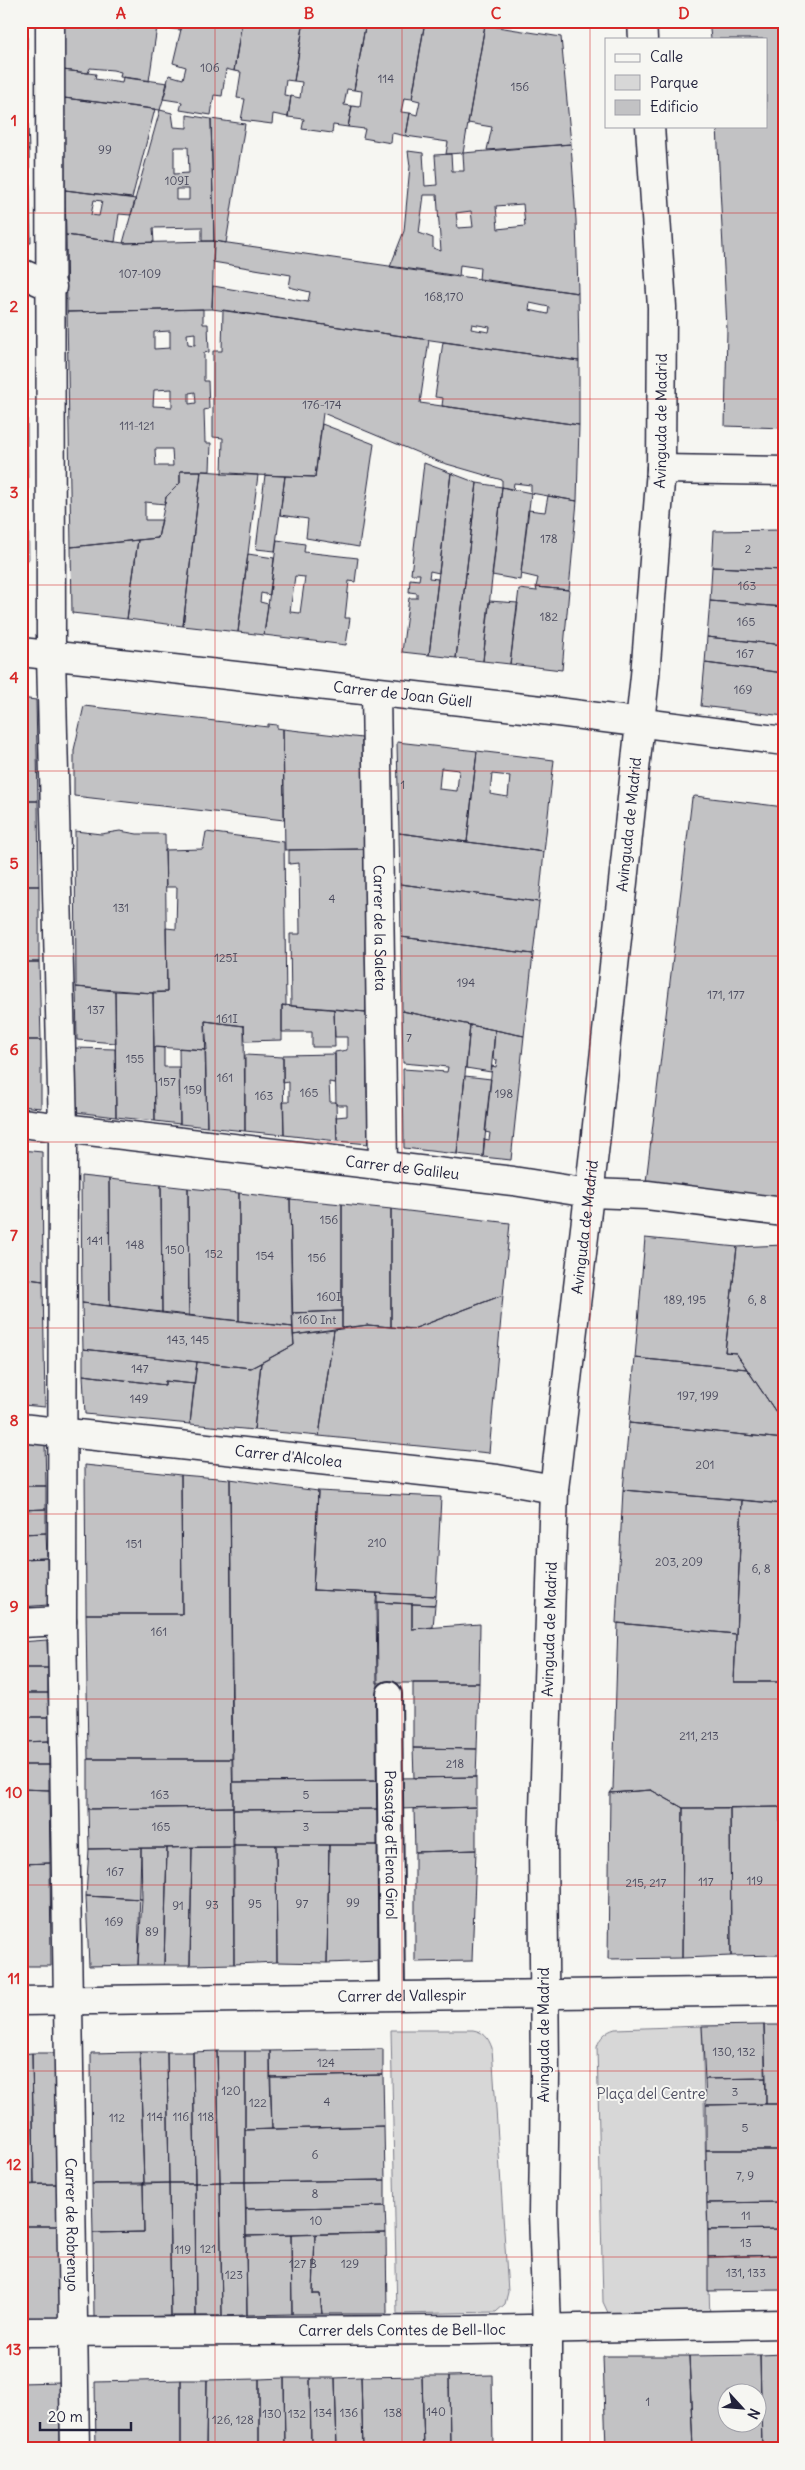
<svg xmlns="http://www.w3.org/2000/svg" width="805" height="2470" font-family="Delius,sans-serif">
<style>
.green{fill:#d7d7d7;stroke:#7c7c89}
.building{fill:#c2c2c4;stroke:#22223b;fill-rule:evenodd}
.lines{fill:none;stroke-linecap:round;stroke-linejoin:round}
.pedestrian-casing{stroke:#22223b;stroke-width:28}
.minor-casing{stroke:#22223b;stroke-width:31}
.secondary-casing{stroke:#22223b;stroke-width:31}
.pedestrian{stroke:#f6f6f2;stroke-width:24}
.minor{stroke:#f6f6f2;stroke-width:28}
.secondary{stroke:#f6f6f2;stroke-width:28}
.grid{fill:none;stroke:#d62828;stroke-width:1;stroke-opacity:0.55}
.labels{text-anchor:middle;stroke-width:4;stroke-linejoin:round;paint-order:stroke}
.number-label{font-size:12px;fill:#4a4a5d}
.street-label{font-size:15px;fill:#22223b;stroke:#f6f6f2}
.park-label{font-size:15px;fill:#4f4f62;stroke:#f6f6f2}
.neatline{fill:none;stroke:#d62828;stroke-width:2}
.grid-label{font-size:16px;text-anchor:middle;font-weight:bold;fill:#d62828}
</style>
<rect width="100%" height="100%" fill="#f6f6f2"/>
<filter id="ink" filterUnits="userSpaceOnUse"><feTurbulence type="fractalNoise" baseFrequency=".02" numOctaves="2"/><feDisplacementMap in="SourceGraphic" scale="10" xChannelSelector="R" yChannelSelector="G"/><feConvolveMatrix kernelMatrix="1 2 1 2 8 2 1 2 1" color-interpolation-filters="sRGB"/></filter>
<g filter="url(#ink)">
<path class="green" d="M21,311l5,2 3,246 -8,9z
M702,2026l8,296 -100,-5 -7,-15 -6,-255c3,-10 8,-15 18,-18z
M391,2030h82c11,2 15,7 19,18l16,244 -3,12 -9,8 -99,2z"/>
<path class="building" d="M21,21h6v14h-6z
M63,21h32l-1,4 25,4 1,-6 37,4 -8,54 -29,-4 1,-5 -8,-2 -23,-2 -2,5 -25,-3z
M110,21h73l-2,9z
M183,21h59l-8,50 -8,-2 -4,27 -8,-1 -3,20 -31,-5 2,-8 -19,-3 6,-24 14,4 3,-12 -13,-4z
M242,21h62l-10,60 -8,-1 -2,15 7,1 -3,21 -15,-3 -1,10 -31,-4 4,-21 -8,-1 4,-26 -7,-1z
M304,21h62l-12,69 -7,-1 -3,16 8,1 -4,21 -15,-2 -1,8 -30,-4 2,-10 -16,-2 3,-21 9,2 2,-16 -8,-1z
M366,21h59l-13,78 -8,-1 -3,14 9,1 -4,23 -14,-3 -1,10 -28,-5 2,-9 -17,-2 4,-21 8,1 2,-16 -8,-1z
M425,21h33l27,4 -22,128 -17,1 2,-12 -42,-6 4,-23 7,2 3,-14 -8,-2z
M709,21h75v407l-59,-2 2,-97 -10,-203h49v-87h-55z
M485,25l76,12 10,107 -84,6 5,-23 -24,-4z
M21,35h6v34h-6z
M21,69h6l1,55h-7z
M63,70l33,4 -1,5 27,4 1,-6 45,6 -8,27 -96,-12z
M64,98l91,11 -23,89 -67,-8z
M160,110l12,3 2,14 13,1v-13l24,4 3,122h-12v-14l-49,1 1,14 -31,1zM174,147h14l1,26 -15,1zM176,189h13v11h-13z
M211,119l34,5 -19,119 -12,-2z
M21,124h7l1,26h-8z
M571,144l5,76 2,73 -99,-13 1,-12 -20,-3 -1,12 -69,-10 14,-36 6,-65 -2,-15 15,2 2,33 12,-1 -2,-30 16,-1 1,17h12l-1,-18zM424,195h13l4,56 -8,-3v-10l-14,-5zM523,204l2,22 -27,3 -2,-23zM471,211l2,16 -15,1 -2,-15z
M21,150h8l2,93h-10z
M65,190l71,9 -5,16 -12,-1 -4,28 -49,-7zM94,200l8,1 -3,15 -8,-1z
M66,235l57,8 91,-2 -2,68 -145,3z
M214,241l364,52 1,68 -367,-52 1,-23 95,16 2,-10 -21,-5 2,-12 -78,-13zM530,303l19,4 -1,7 -19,-4zM472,324l18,3 -1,5 -18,-3z
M203,309v15h5l1,28 -5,1v28h4l1,28 -5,1 1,33h6l-1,28h-30v12l-14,14 -1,7 -20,-2v18h17l-4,18 -87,9 -4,-235zM170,331v17l-16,1v-17zM195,333v12l-7,-1 -1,-10zM172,389v18l-19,-1 1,-16zM195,392l1,11 -7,1v-11zM155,449h17l1,17h-17z
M223,310l206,30 -9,63 159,22 -2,76 -46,-8v-8l-17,-2 -1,7 -11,-3v-7l-62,-18 -117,-49 -8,64 -93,-3 1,-36 -10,-1v-86h9z
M443,342l136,19v64l-137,-19 1,-8 -8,-1z
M322,424l52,20 -15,103 -53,-9 2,-19 -28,-4 5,-39 30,1z
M424,463l27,10 -12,100 -9,-2 -1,7 9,1 -9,76 -27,-3 7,-54h8v-5l-8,-1 1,-13 9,1 1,-6h-9z
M180,471h21l-18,155 -56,-7 11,-79 20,-2 8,-41 14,-14z
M201,471l57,4 -20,157 -55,-6z
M451,473l26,10 -21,175 -27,-3z
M265,475l20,1 -10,75 -19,-2z
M477,483l25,4 -19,174 -27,-3z
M502,487l29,6 -11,87 -28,-5z
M548,496l29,5 -8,89 -33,-3 2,-9 -17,-4 7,-64 17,2z
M781,530h3v40l-72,-3 2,-36z
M138,540l-11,79 -55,-6 -1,-66z
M277,540l28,4 -1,8 54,6 -3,24 -6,-1 -4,37h5l-4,27 -82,-10zM295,576l10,1 -5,36 -10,-1z
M248,554l26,4 -4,37 -9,-2 -1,9 8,2 -4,31 -26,-3z
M712,567l72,3v37l-74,-6z
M536,587l33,3 -7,80 -52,-6 9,-75 18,2z
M489,601l29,2 -8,61 -27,-3z
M710,601l74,6v38l-77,-8z
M707,637l77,8v28l-79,-10z
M705,663l79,10v43l-83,-10z
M21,698l15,2 2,101h-17z
M84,706l184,21v-3l9,1v3l6,1 1,91 -210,-24v-46z
M283,729l79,9 2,111 -79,1z
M397,742l80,9 -10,91 -68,-9zM441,768l18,2 -2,21 -18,-2z
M477,751l77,9 -10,92 -77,-10zM492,774l18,2 -2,21 -18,-3z
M695,796l89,11v393l-138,-18 46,-384z
M21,801h17l1,85h-18z
M75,831l26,3 19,-3 17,3h28l2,158 -14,1 -77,-6z
M206,832l78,10 2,164 -4,-1v35l-37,1 -1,-15 -39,-5 2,29 -53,-3 -1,-55h14l-1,-64 10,1 1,-42h-11l-1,-37 38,-1z
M399,833l145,19 -5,50 -139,-18z
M364,849l2,163 -75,-6 -1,-72h10l-1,-71 -10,1v-14z
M400,884l139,18 -6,52 -132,-17z
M21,886h18v76h-18z
M401,937l132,17 -9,82 -122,-25z
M21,962h18l2,78h-20z
M76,987l39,4 1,52 -39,-3z
M115,991l38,2 2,128 -39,-4z
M282,1005l52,4 1,38h-23v-15h-30z
M334,1009l32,3 2,132 -31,-3 -1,-24 11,-1v-11h-11l-1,-53 12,-2v-13h-12z
M402,1011l68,14 -13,129 -53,-6 -1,-79 44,3 1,-5 -45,-4z
M205,1021l39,5 1,105 -38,-4z
M470,1025l25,5 -4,42 -25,-4z
M495,1030l29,6 -13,124 -28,-3 1,-18 5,1 1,-7 -5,-1 7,-66 4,1 1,-7 -4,-1z
M21,1040h20v68l-20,-2z
M154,1047l10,1v19h15l1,57 -25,-3z
M75,1048l40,1 1,68 -40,-5z
M179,1048l26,2 2,77 -27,-3z
M335,1054v29l-6,-1 1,20h6l1,39 -53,-6 -1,-33h6v-20l-6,1v-28z
M245,1055l38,2 1,78 -39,-4z
M465,1076l26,3 -8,78 -26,-3z
M21,1150l21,2 1,129 -22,-3z
M81,1176l28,3 1,127 -28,-3z
M109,1179l52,6 1,128 -52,-7z
M161,1185l27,3 1,128 -27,-3z
M188,1188l51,5v128l-50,-5z
M239,1193l51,6 3,128 -54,-6z
M290,1199l52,5v107l-50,2z
M342,1204l49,5v118l-23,-2 -26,3z
M391,1209l119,14 -7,72 -90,34 -22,-2z
M645,1238l92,9 -12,105 11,1 11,16 -112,-11z
M784,1245v179l-48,-71 -11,-1 12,-105z
M21,1278l22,3 2,126 -22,-2z
M503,1295l-14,158 -170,-17 15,-106 34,-5 45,4z
M21,1300l1,16 1,89h-2z
M82,1303l211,24 1,18 -43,23 -168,-19z
M342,1311v17l-49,7 -1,-22z
M334,1330l-15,106 -65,-6 7,-67 33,-18 -1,-10z
M83,1349l114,13 -3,22 -29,-3v4l-82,-10z
M635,1358l112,11 37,55v15l-155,-16z
M197,1362l54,6 10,-5 -7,67 -64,-6z
M83,1375l82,10v-4l29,3 -4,40 -105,-10z
M629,1423l155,16v65l-161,-14z
M21,1440l24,2 1,44h-25z
M85,1465l96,10 1,139h-96z
M181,1475l49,4 2,280h-144l-2,-145h96z
M230,1479l88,12 -5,99 64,3 2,188 -146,1z
M21,1486h25v23l-25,1z
M623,1490l119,10 -6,134 -120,-11z
M318,1491l123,6 -5,99 -123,-6z
M742,1500l42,4v178h-50z
M46,1509v24l-25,1v-24z
M46,1533l1,25 -26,1v-25z
M47,1558l1,47 -27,2v-48z
M377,1593l59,3 -1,9 -59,-3z
M376,1602l36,2v25l68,-5 -1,59h-102z
M412,1604l23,1 -2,22 -21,2z
M618,1623l118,11 -2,48h50v128l-6,-3 -95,1 -32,-18 -41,3 3,-4z
M47,1640l1,28h-27v-26z
M21,1668h27v25h-27z
M413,1683h66l-2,66 -64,-1z
M21,1693h27l1,24h-21v-4h-7z
M21,1717h28v24l-26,1z
M49,1741v24h-28v-23z
M413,1748l64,1 -1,28 -62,1z
M88,1759h144l1,48 -145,2z
M21,1765h28v25l-28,-1v-8h4v-10h-4z
M476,1777v30l-79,2v-31z
M379,1781v28l-146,1v-28z
M21,1789l28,1 1,73 -29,1z
M651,1790l32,18 -1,150 -74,1 2,-166z
M233,1807l1,40 -145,2 -1,-40z
M476,1807v43l-61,2 -1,-43z
M778,1807l2,1 1,147 -50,1 -1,-148z
M683,1808h47l1,148 -49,2z
M780,1808l4,2v145h-3z
M379,1809v36h-146v-35z
M233,1845h43l1,117 -43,2z
M276,1845h53l-2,118 -50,-1z
M329,1845h50l-1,116 -51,2z
M192,1847l-2,118h-26l3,-117z
M192,1847h42v117l-44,1z
M141,1848l1,51 -56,-3 3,-47z
M141,1848h26l-3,117h-26z
M476,1850l-4,111 -57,1v-110z
M50,1863l1,103h-30v-102z
M86,1896l56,3 -4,66 -49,1z
M764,2025l2,53 -61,1 -3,-53z
M764,2025h20v79h-18z
M383,2049v26l-113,2v-26z
M217,2051l3,131 -25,1 -2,-131z
M217,2051h28v131h-25z
M245,2051h25l2,78 -27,1z
M140,2052l4,132h-52l-1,-131z
M140,2052h27l2,131 -25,1z
M167,2052h26l2,131h-26z
M32,2053l2,131 -13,1v-131z
M32,2053h23l2,131h-23z
M383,2075l1,51 -112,3 -2,-52z
M766,2078v26l-60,1 -1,-26z
M766,2104h18v46h-78v-45z
M384,2126l1,54 -140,2v-52z
M706,2150h78v52l-77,1z
M385,2180v26l-139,3 -1,-27z
M220,2182l2,134h-26l-1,-133z
M220,2182h25l2,133 -25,1z
M143,2183l1,49 -51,1 -1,-49z
M143,2183h26l2,133 -77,2 -1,-85 51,-1z
M169,2183h26l1,133h-25z
M57,2184l1,42h-37v-41z
M784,2202v27l-76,1 -1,-27z
M385,2206l1,27 -140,3v-27z
M21,2226h37l1,92 -38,1z
M784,2229v26l-76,2v-27z
M386,2233l1,81h-65l-2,-20h-7l2,-60z
M315,2234l-2,60h7l2,20h-30l-1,-79z
M291,2235l1,79 -45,1 -1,-79z
M784,2255v35l-76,1v-34z
M784,2354v95h-22l-2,-94z
M760,2355l2,94h-69l-4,-93zM728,2392h30v30h-30z
M603,2356h86l4,93h-87z
M492,2375l1,74h-43l-1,-73z
M422,2376l2,73h-61l-2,-72z
M422,2376h27l1,73h-26z
M361,2377l2,72h-26l-2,-71z
M284,2378l1,71h-26v-70z
M284,2378h26l1,71h-26z
M310,2378h25l2,71h-26z
M259,2379v70h-53l1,-69z
M181,2380v69h-85l-1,-67z
M181,2380h26l-1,69h-25z
M60,2382v67h-39v-66z"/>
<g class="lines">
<defs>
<g id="pedestrian">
<path id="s1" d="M389,1694l3,303"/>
</g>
<g id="minor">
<path id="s2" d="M50,21l1,635 12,472 -1,493 13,828"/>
<path d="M21,273l31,14"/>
<path d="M661,469l123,2"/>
<path id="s3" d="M21,652l529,59 234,30"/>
<path id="s4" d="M376,692l7,474"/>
<path id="s5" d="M21,1123l492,58 76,12 58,2 137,17"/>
<path id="s6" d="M21,1428l476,51 57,10"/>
<path d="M21,1623l41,-2"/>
<path id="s7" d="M21,2001l763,-10"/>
<path id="s8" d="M21,2332l450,-2 313,-6"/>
</g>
<g id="secondary">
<path d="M642,21l1,18"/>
<path id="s9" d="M547,2449v-120l-4,-116 2,-139 -2,-232 11,-353 41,-345 50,-468 16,-207 1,-162 -12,-181"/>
</g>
</defs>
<use href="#pedestrian" class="pedestrian-casing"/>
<use href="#minor" class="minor-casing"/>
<use href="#secondary" class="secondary-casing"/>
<use href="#pedestrian" class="pedestrian"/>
<use href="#minor" class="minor"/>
<use href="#secondary" class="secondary"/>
</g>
</g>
<path class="grid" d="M215,21v2428M402,21v2428M590,21v2428M21,213h763M21,399h763M21,585h763M21,771h763M21,956h763M21,1142h763M21,1328h763M21,1514h763M21,1699h763M21,1885h763M21,2071h763M21,2257h763"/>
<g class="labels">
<g class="number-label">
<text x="210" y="72">106</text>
<text x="386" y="83">114</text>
<text x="520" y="91">156</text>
<text x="105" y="154">99</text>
<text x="177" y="185">109I</text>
<text x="140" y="278">107-109</text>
<text x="444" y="301">168,170</text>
<text x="322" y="409">176-174</text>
<text x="137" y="430">111-121</text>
<text x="549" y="543">178</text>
<text x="748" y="553">2</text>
<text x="747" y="590">163</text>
<text x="549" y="621">182</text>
<text x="746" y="626">165</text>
<text x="745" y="658">167</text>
<text x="743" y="694">169</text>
<text x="403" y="789">1</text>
<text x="332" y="903">4</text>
<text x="121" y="912">131</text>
<text x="226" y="962">125I</text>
<text x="466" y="987">194</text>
<text x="726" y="999">171, 177</text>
<text x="96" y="1014">137</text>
<text x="227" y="1023">161I</text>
<text x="409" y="1042">7</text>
<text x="135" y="1063">155</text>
<text x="225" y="1082">161</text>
<text x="167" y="1086">157</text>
<text x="193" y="1094">159</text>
<text x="309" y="1097">165</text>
<text x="504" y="1098">198</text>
<text x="264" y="1100">163</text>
<text x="329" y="1224">156</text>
<text x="95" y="1245">141</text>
<text x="135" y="1249">148</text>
<text x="175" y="1254">150</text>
<text x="214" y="1258">152</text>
<text x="265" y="1260">154</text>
<text x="317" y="1262">156</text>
<text x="329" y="1301">160I</text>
<text x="685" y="1304">189, 195</text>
<text x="757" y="1304">6, 8</text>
<text x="317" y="1324">160 Int</text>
<text x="188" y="1344">143, 145</text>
<text x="140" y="1373">147</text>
<text x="698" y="1400">197, 199</text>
<text x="139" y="1403">149</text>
<text x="705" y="1469">201</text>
<text x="377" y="1547">210</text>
<text x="134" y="1548">151</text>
<text x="679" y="1566">203, 209</text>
<text x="761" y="1573">6, 8</text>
<text x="159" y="1636">161</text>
<text x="699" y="1740">211, 213</text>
<text x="455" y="1768">218</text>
<text x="160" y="1799">163</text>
<text x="306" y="1799">5</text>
<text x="161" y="1831">165</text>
<text x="306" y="1831">3</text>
<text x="115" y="1876">167</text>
<text x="755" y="1885">119</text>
<text x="706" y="1886">117</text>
<text x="646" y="1887">215, 217</text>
<text x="353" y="1907">99</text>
<text x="255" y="1908">95</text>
<text x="302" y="1908">97</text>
<text x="212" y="1909">93</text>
<text x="178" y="1910">91</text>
<text x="114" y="1926">169</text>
<text x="152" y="1936">89</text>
<text x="734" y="2056">130, 132</text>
<text x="326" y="2067">124</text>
<text x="231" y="2095">120</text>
<text x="735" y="2096">3</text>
<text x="327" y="2106">4</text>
<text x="258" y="2107">122</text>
<text x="155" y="2121">114</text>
<text x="181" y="2121">116</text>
<text x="206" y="2121">118</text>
<text x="117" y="2122">112</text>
<text x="745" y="2132">5</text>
<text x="315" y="2159">6</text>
<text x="745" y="2180">7, 9</text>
<text x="315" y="2198">8</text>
<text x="746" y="2220">11</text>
<text x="316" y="2225">10</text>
<text x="746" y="2247">13</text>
<text x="208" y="2253">121</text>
<text x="183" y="2254">119</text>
<text x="303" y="2268">127 B</text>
<text x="350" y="2268">129</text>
<text x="746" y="2277">131, 133</text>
<text x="234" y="2279">123</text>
<text x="648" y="2406">1</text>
<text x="436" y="2416">140</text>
<text x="323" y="2417">134</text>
<text x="349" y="2417">136</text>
<text x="393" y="2417">138</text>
<text x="272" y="2418">130</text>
<text x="297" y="2418">132</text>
<text x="233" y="2424">126, 128</text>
</g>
<g class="street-label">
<text dy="5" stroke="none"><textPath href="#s9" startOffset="2034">Avinguda de Madrid</textPath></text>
<text dy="5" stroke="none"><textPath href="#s3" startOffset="384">Carrer de Joan Güell</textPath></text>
<text dy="5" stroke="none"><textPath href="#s9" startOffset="1629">Avinguda de Madrid</textPath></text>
<text dy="5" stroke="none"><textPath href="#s4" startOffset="236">Carrer de la Saleta</textPath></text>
<text dy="5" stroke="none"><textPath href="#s5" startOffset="384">Carrer de Galileu</textPath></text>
<text dy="5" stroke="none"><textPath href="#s9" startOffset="1224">Avinguda de Madrid</textPath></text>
<text dy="5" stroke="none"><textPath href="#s6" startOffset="269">Carrer d'Alcolea</textPath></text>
<text dy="5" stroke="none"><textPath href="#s9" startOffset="820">Avinguda de Madrid</textPath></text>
<text dy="5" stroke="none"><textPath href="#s1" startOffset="151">Passatge d'Elena Girol</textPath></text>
<text dy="5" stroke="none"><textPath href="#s7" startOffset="381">Carrer del Vallespir</textPath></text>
<text transform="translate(544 2035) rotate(-90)" y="5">Avinguda de Madrid</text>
<text dy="5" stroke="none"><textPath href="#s2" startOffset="2204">Carrer de Robrenyo</textPath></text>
<text dy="5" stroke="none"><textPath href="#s8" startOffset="381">Carrer dels Comtes de Bell-lloc</textPath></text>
</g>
<g class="park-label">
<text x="651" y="2099">Plaça del Centre</text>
</g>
</g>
<rect width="805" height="2470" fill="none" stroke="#f6f6f2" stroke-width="55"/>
<rect x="605" y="38" width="162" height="90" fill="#f6f6f2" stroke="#a1a1a9"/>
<rect x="615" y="54" width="25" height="8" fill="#f6f6f2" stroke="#a1a1a9"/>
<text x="650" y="62" font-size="15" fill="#22223b">Calle</text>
<rect x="615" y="75" width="25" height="15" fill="#d7d7d7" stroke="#a1a1a9"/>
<text x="650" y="88" font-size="15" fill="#22223b">Parque</text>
<rect x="615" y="100" width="25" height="15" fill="#c2c2c4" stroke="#a1a1a9"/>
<text x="650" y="112" font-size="15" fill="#22223b">Edificio</text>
<g transform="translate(742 2408) rotate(116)"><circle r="24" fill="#f6f6f2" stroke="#a1a1a9"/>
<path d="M0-4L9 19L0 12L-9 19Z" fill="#22223b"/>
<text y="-8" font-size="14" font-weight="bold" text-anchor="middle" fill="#22223b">N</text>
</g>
<path d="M40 2422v8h91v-8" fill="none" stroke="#22223b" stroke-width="2.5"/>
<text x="48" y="2422" font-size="15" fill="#22223b" stroke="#f6f6f2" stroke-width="4" paint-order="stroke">20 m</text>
<rect x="28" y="28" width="750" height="2414" class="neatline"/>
<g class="grid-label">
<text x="121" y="19">A</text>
<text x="309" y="19">B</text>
<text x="496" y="19">C</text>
<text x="684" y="19">D</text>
<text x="14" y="126">1</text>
<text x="14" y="312">2</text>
<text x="14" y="498">3</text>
<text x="14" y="683">4</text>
<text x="14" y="869">5</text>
<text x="14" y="1055">6</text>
<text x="14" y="1241">7</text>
<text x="14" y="1426">8</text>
<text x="14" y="1612">9</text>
<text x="14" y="1798">10</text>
<text x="14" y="1984">11</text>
<text x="14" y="2170">12</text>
<text x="14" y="2355">13</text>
</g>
</svg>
